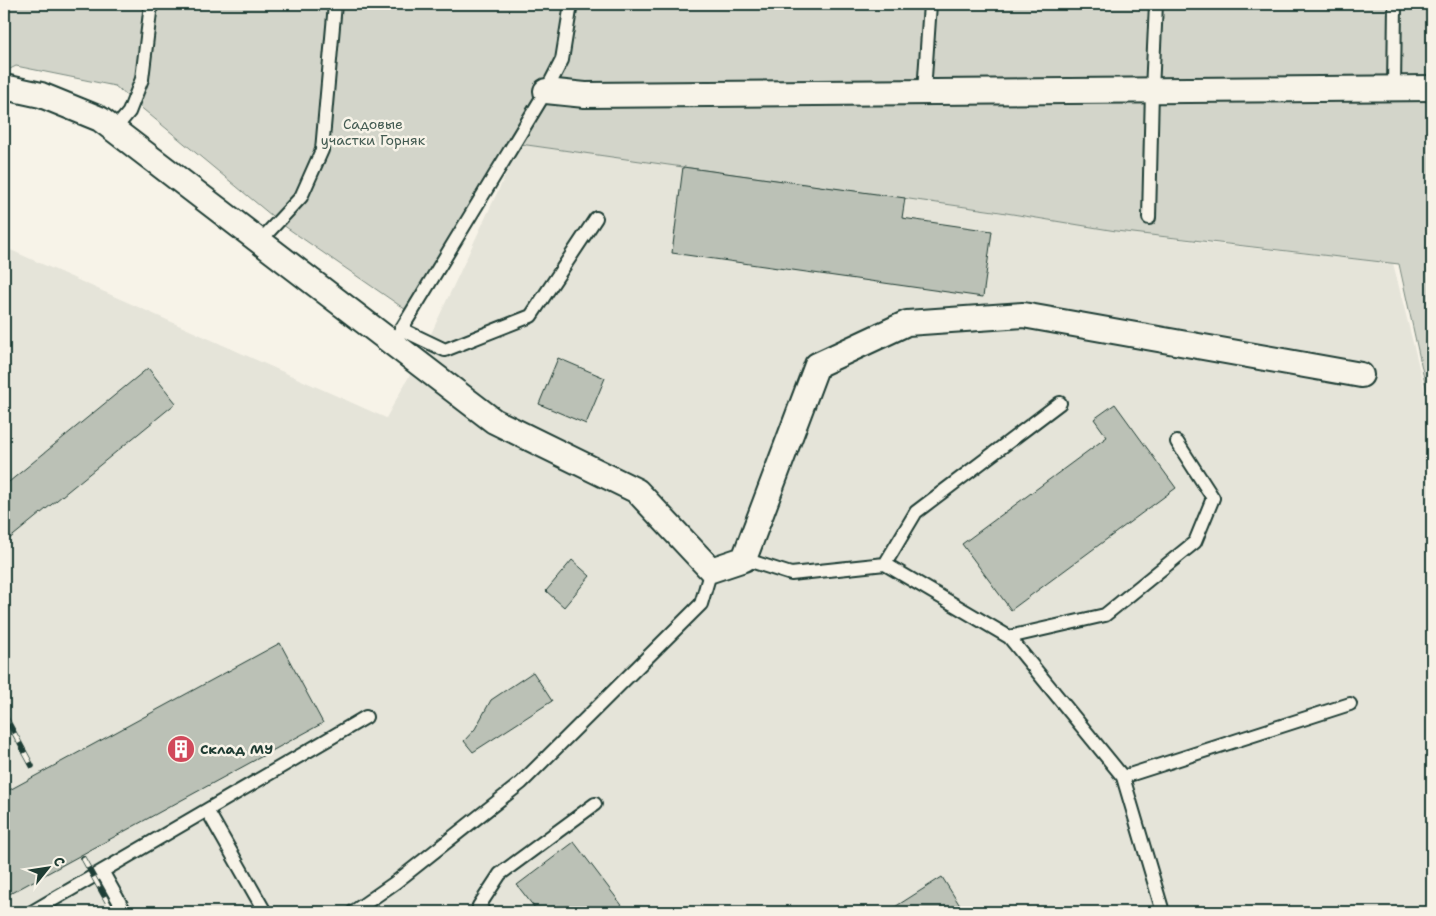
<svg xmlns="http://www.w3.org/2000/svg" width="1436" height="916" font-family="'Shantell Sans',sans-serif">
<style>
.built{fill:#e5e4d9}
.green{fill:#d3d5ca;stroke:#79897f}
.building{fill:#bbc1b6;stroke:#1f3d34}
.lines{fill:none;stroke-linecap:round;stroke-linejoin:round}
.lane-casing{stroke:#1f3d34;stroke-width:16}
.street-casing{stroke:#1f3d34;stroke-width:28}
.lane{stroke:#f7f3e8;stroke-width:12}
.street{stroke:#f7f3e8;stroke-width:24}
.rail-casing{stroke:#1f3d34;stroke-width:5.5}
.rail{stroke:#f7f3e8;stroke-width:4;stroke-dasharray:11;stroke-linecap:butt}
.labels{text-anchor:middle;stroke-width:5;stroke-linejoin:round;paint-order:stroke}
.park-label{font-size:14px;fill:#435b52;stroke:#f7f3e8}
.poi-label{font-size:14px;font-weight:bold;fill:#1f3d34;stroke:#f7f3e8;text-anchor:start}
</style>
<rect width="100%" height="100%" fill="#f7f3e8"/>
<filter id="ink" filterUnits="userSpaceOnUse"><feTurbulence type="fractalNoise" baseFrequency=".02" numOctaves="2"/><feDisplacementMap in="SourceGraphic" scale="10" xChannelSelector="R" yChannelSelector="G"/><feConvolveMatrix kernelMatrix="1 2 1 2 8 2 1 2 1" color-interpolation-filters="sRGB"/></filter>
<g filter="url(#ink)">
<path class="built" d="M520,144l385,54 292,44 196,21 39,156v493h-1428v-665l382,171 36,-65z"/>
<path class="green" d="M4,4h1428v410l-33,-150 -283,-33 -122,-20 -474,-67 -111,168 -126,-87 -168,-139 -99,-20 -12,6z"/>
<path class="building" d="M683,167l222,31 -3,20 90,13 -9,66 -311,-44z
M558,358l47,20 -19,46 -47,-20z
M148,368l28,35 -168,137 -4,-5v-49z
M1115,404l61,84 -165,122 -49,-66 145,-107 -13,-18z
M572,560l18,16 -26,31 -18,-16z
M280,643l43,80 -319,174v-104z
M533,672l19,29 -79,51 -9,-11 11,-12 16,-29z
M574,842l53,70h-89l-21,-27z
M942,877l22,35h-77z"/>
<g class="lines">
<defs>
<path id="lane" d="M1394,88l1,-84
M924,92l6,-88
M114,130l15,-18 13,-33 9,-75
M1149,218l3,-128 4,-86
M259,242l42,-45 21,-47 13,-146
M401,329l44,21 86,-34 65,-98
M393,343l153,-252 16,-31 9,-56
M744,559l47,15 94,-10 124,73 114,140 40,135
M885,564l31,-52 144,-109
M1009,637l96,-22 90,-73 18,-44 -36,-56
M1123,777l227,-73
M102,871l23,41
M32,912l175,-102
M265,912l-58,-102 159,-93
M353,912l43,-30 125,-99 180,-179 10,-34
M484,912l-5,-6 21,-32 95,-70"/>
<path id="street" d="M4,87l37,8 59,24 394,302 143,70 74,79 33,-11 73,-194 90,-42 116,-8 338,60
M546,91l39,4 847,-7"/>
</defs>
<use href="#lane" class="lane-casing"/>
<use href="#street" class="street-casing"/>
<use href="#lane" class="lane"/>
<use href="#street" class="street"/>
<defs>
<path id="rail" d="M4,714l28,52
M83,858l30,54"/>
</defs>
<use href="#rail" class="rail-casing"/>
<use href="#rail" class="rail"/>
</g>
</g>
<defs>
<symbol id="building-disc" viewBox="-11 -11 22 22"><circle r="9.5" fill="#d1495b" stroke="#f7f3e8"/><path d="M-4-6H4V6H1V3H-1V6H-4ZM-2.5-4.3h1.7v1.8h-1.7ZM.8-4.3h1.7v1.8H.8ZM-2.5-1h1.7V.8h-1.7ZM.8-1h1.7V.8H.8Z" fill="#fff"/></symbol>
</defs>
<g fill-rule="evenodd">
<use href="#building-disc" x="165" y="733" width="32" height="32"/>
</g>
<g class="labels">
<g class="park-label">
<text x="373" y="129">Садовые<tspan x="373" dy="16">участки Горняк</tspan></text>
</g>
<g class="poi-label">
<text x="200" y="754">Склад МУ</text>
</g>
</g>
<rect width="1436" height="916" fill="none" stroke="#f7f3e8" stroke-width="20"/>
<rect x="10" y="10" width="1416" height="896" fill="none" stroke="#1f3d34" stroke-width="2" filter="url(#ink)"/>
<g transform="translate(48 868) rotate(60)" stroke="#f7f3e8" stroke-width="4" paint-order="stroke">
<path d="M0-4L9 19L0 12L-9 19Z" fill="#1f3d34"/>
<text y="-8" font-size="14" font-weight="bold" text-anchor="middle" fill="#1f3d34">С</text>
</g>
</svg>
